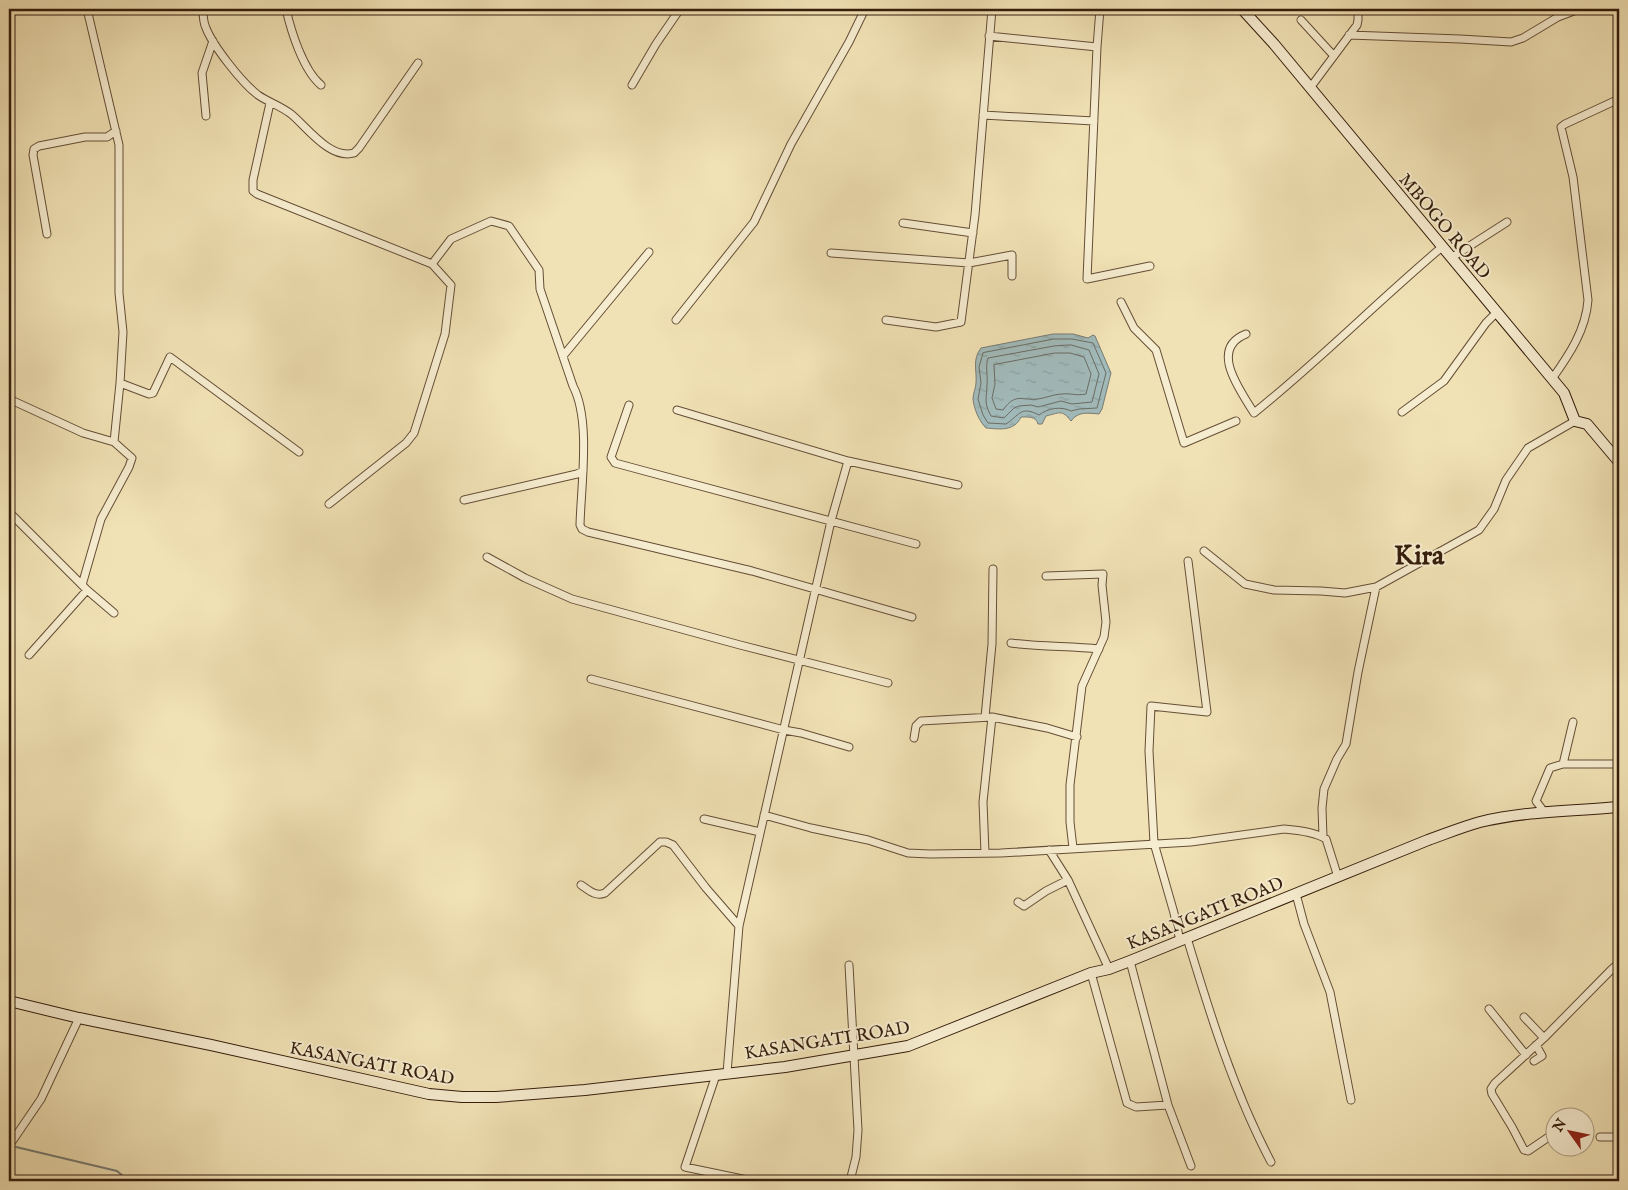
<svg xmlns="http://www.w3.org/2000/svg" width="1628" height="1190" font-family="'IM FELL English',serif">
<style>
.water{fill:url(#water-ripples);stroke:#767b74}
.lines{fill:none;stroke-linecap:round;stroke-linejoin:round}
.shore{stroke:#6b6c63;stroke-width:1}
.stream{stroke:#767b74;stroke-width:2}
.street-casing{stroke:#644e36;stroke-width:9}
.secondary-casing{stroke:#351d0c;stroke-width:12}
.street{stroke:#f6eccf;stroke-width:7}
.secondary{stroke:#f6eccf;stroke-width:10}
.labels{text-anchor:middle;stroke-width:4;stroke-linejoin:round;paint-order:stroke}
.street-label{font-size:18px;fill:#351d0c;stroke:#f6eccf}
.town-label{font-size:28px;font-weight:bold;fill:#351d0c;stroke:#f6eccf}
</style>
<defs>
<pattern id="water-ripples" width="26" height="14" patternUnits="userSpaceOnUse" patternTransform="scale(1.25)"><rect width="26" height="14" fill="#a1baba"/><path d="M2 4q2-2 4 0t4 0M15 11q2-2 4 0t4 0" fill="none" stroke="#8b9f9f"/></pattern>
</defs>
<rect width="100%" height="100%" fill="#f1e2b5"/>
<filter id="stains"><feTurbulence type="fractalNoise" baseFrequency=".004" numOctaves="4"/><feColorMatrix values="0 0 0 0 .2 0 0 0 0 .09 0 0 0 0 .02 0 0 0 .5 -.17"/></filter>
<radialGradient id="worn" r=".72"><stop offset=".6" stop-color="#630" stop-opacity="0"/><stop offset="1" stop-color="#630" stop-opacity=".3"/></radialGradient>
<path class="water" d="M1053,334h20l15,4 5,-3 2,1 16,37 -9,36 -3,5c-11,-1 -21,-3 -28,7 -9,-12 -12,-8 -25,-5l-4,8h-4c-2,-8 -10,-7 -17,-7 -7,15 -22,12 -35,11 -7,-7 -12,-19 -13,-29 0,-6 3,-11 3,-16 1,-14 -4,-23 5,-35z"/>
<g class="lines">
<path class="shore" d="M1054,339h18l21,4 13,30 -9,35 -18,1 -8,2c-10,-5 -23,-3 -32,4 -19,-10 -20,1 -33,9l-18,-1 -5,-8 -5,-16 3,-16 -2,-16 4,-14z
M1071,345l18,5 10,24 -7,28 -20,2 -11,-3 -23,6 -7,-2 -12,1 -5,2 -10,10 -13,-2c-8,-15 -4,-17 -4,-32 1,-9 -2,-17 1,-26l66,-12z
M1055,353h15l14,4 7,17 -5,20c-10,2 -15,-1 -24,0 -8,0 -16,4 -24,5 -17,2 -22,-7 -35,11l-7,-1 -4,-11 3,-14 -1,-19z"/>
<path class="stream" d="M16,1147l101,24 12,10"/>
<defs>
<path id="street" d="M203,9c0,6 0,13 3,19 7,18 36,55 52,67 10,7 23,11 33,19 16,13 39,46 63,39l5,-5 59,-85
M286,9c5,22 17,61 35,76
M1100,9l-3,38 -10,232 63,-13
M1301,20l33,36
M1349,35l111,4 51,3 12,-4 35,-21 21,-8
M989,36l108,11
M632,85l24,-41 24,-35
M1310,88l47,-63 1,-5v-11
M270,103l-17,77v11l4,3 175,70 19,21 -6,49 -31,99 -8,10 -77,61
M983,115l111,6
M206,116l-4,-43 11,-32
M903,223l70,10
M47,234l-14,-79 1,-6 5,-3 46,-9h22l9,-6
M831,253l138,10 43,-8v21
M1451,258l56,-36
M432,264l19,-25 40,-18 18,5 30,44 1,19 33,97c18,34 8,99 7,139l2,4 6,3 164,39 160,46
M1121,302l13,26 22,22 28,93 52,-22
M676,320l78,-98 37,-78 58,-102 16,-33
M886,320l50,7 25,-5 14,-107 17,-206
M1246,334c-38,15 -5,57 8,79 65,-52 124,-112 188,-166
M563,356l86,-104
M1552,379c17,-24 34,-49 36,-79l-15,-123 -12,-50 4,-3 54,-25
M120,383l29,11 4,-1 17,-36 129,95
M9,399l74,34 31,9
M629,405l-18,52 4,6 301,81
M677,410l171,51 -17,60 -92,405 -12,147
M1402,412l42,-31 42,-58 10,-10
M848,461l110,24
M464,500l113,-26 6,-3
M9,512l78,78 27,23
M1204,551l41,33 29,6 47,1 24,2 31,-6 103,-57 15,-21 12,-29 22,-32 47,-27
M487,557l38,21 47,21 168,46 148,38
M1046,576l57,-2 -1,11 4,37 -2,15 -22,49 -12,99v37l3,26
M82,585l19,-66 28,-52 3,-9 -18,-16 6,-59 3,-51 -4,-39v-148l-32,-136
M1011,643c29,4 59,3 88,6
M29,655l58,-65
M591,679l193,51 17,3 48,14
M985,717l7,-73 1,-75
M914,738l2,-12 5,-5 71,-4 55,11 30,9
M1563,764h56
M1545,813l-9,-12 14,-33 13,-4 10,-42
M764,815l47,13 57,12 40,13 22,1 71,-1 190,-11 93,-13c13,1 31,3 42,10l12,38
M704,819l56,13
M1323,837l-1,-29 2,-19 13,-30 9,-15 12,-72 18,-85
M1049,850l19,30 41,89
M985,853l-2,-51 9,-85
M581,885c8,5 14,12 24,8l55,-51h6l7,3 33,43 33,38
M1296,894l8,30 26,68 21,108
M1018,902l6,4 22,-15 22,-11
M1187,938c23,76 47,154 84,224
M1180,941l-6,-28 -20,-70 -5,-92 2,-45 56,6 -19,-151
M1130,961l38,144 23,61
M849,965l9,165 -2,27 -6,24
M1091,973l36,130 9,4 32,-2
M1489,1009l37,46
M1524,1017l20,21
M1534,1061l8,-5 -6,-11
M716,1075l-31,92 67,14
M1553,1134l-25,17 -4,-1 -12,-23 -20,-33 -1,-5 4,-6 49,-45 67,-68 8,-7
M1600,1137h19
M9,1146l32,-47 38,-81"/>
<path id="secondary" d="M1242,9l32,35 290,349 11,28 12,3 32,38
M9,1001l70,17 132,27 218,49 33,3h34l89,-7 200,-23 123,-21 183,-73 18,-4 21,-8 298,-121c17,-6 34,-13 52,-18 45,-11 93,-11 139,-15"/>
</defs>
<use href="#street" class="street-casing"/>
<use href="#secondary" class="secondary-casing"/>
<use href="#street" class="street"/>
<use href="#secondary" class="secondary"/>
</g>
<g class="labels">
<g class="street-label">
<text transform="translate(1445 226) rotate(50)" y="6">MBOGO ROAD</text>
<text transform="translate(1205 913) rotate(-22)" y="6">KASANGATI ROAD</text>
<text transform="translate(827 1040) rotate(-9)" y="6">KASANGATI ROAD</text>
<text transform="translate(372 1063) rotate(11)" y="6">KASANGATI ROAD</text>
</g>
<g class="town-label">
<text x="1419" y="564">Kira</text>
</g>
</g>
<rect width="1628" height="1190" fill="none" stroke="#f1e2b5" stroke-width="30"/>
<rect x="10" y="10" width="1608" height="1170" fill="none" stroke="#351d0c" stroke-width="2.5"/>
<rect x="15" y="15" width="1598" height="1160" fill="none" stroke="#351d0c"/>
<g transform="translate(1570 1132) rotate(303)"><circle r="24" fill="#f6eccf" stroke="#a99981"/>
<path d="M0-4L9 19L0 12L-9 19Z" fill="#8f2418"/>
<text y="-8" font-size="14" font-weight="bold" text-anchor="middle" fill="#351d0c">N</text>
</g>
<rect width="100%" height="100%" filter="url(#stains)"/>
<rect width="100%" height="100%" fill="url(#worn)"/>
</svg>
